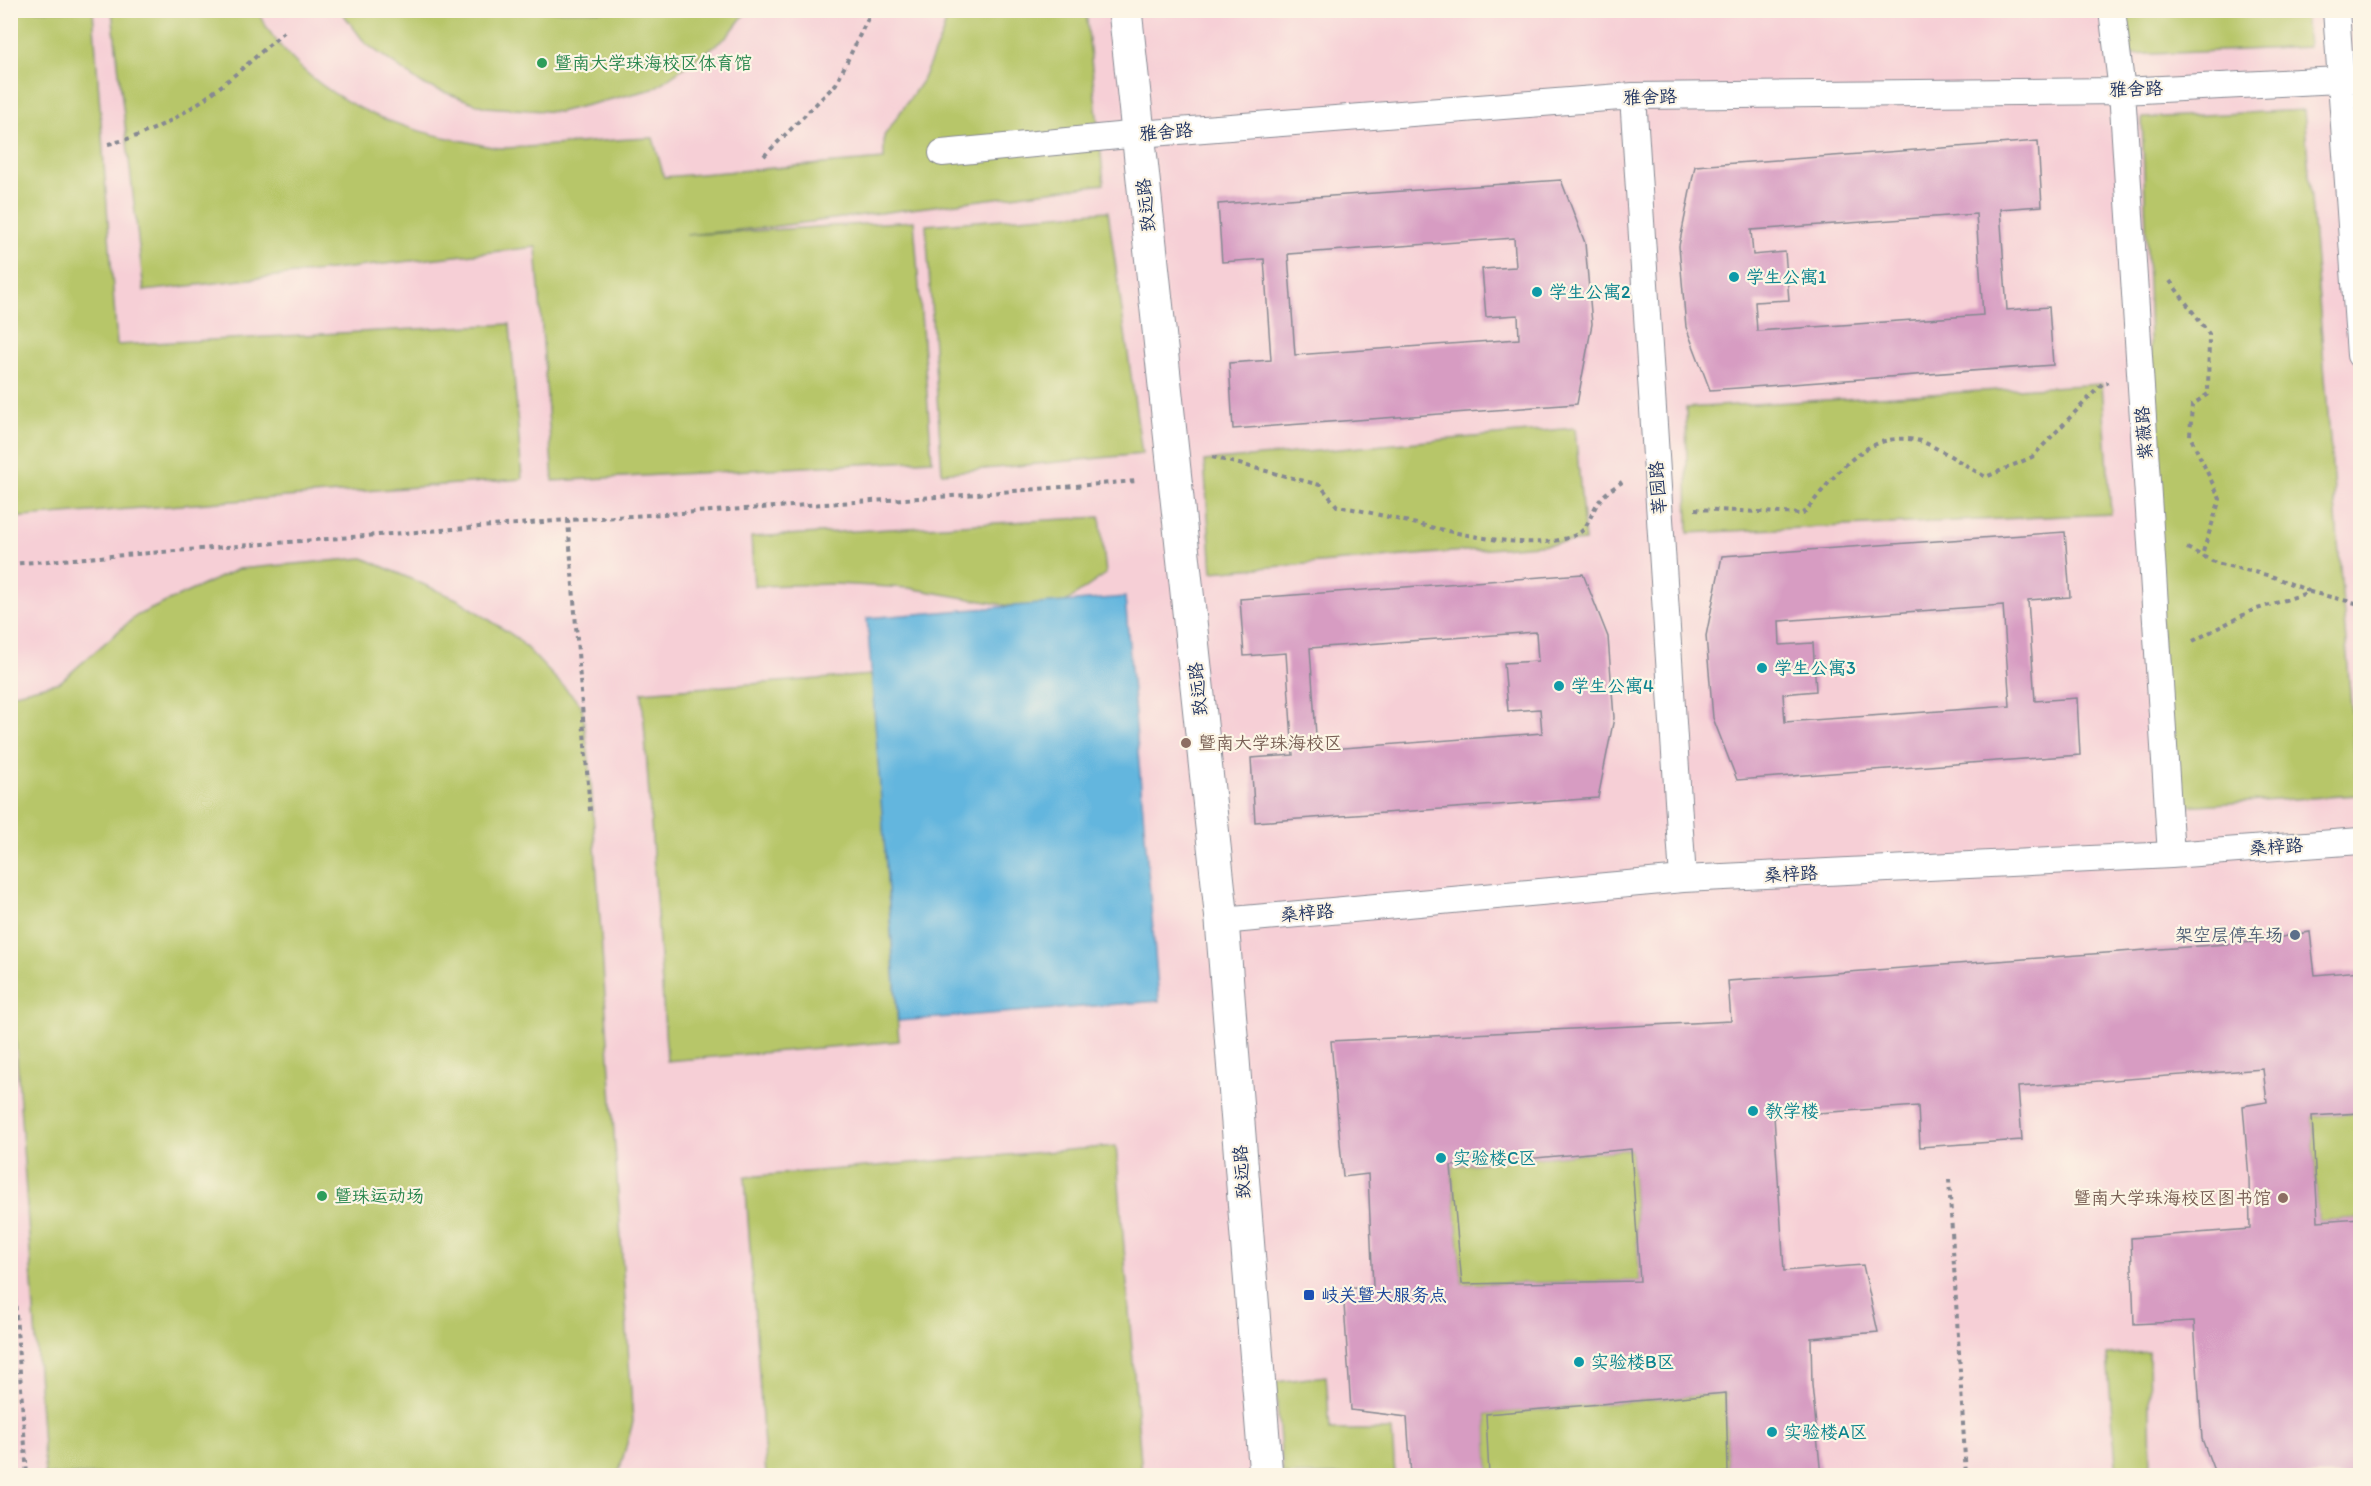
<svg xmlns="http://www.w3.org/2000/svg" width="2371" height="1486" font-family="Itim,'LXGW WenKai TC',sans-serif">
<style>
.built{fill:#f6cfd6}
.green{fill:#b7c669;stroke:#697a64;stroke-width:1.5}
.water{fill:#63b6de;stroke:#3f729e;stroke-width:1.5}
.building{fill:#d79cc2;fill-rule:evenodd}
.lines{fill:none;stroke-linecap:round;stroke-linejoin:round}
.lane-casing{stroke:#878992;stroke-width:28}
.street-casing{stroke:#878992;stroke-width:35}
.path{stroke:#878992;stroke-width:4;stroke-dasharray:4.5 4.5;stroke-linecap:butt}
.lane{stroke:#fff;stroke-width:26}
.street{stroke:#fff;stroke-width:33}
.leisure-dot{fill:#2e9e5b;stroke:#fcf5e5;stroke-width:2}
.culture-dot{fill:#0f9aa8;stroke:#fcf5e5;stroke-width:2}
.education-dot{fill:#8d6e63;stroke:#fcf5e5;stroke-width:2}
.service-dot{fill:#5c6f8a;stroke:#fcf5e5;stroke-width:2}
.transit-dot{fill:#1a4fb4;stroke:#fcf5e5;stroke-width:2}
.labels{text-anchor:middle;stroke-width:4.5;stroke-linejoin:round;paint-order:stroke}
.leisure-label{font-size:18px;fill:#27864d;stroke:#fcf5e5;text-anchor:start}
.street-label{font-size:18px;fill:#1b2f5e;stroke:#fcf5e5}
.culture-label{font-size:18px;fill:#0d838f;stroke:#fcf5e5;text-anchor:start}
.education-label{font-size:18px;fill:#785e54;stroke:#fcf5e5;text-anchor:start}
.service-label{font-size:18px;fill:#4e5e75;stroke:#fcf5e5;text-anchor:end}
.transit-label{font-size:18px;fill:#164399;stroke:#fcf5e5;text-anchor:start}
</style>
<rect width="100%" height="100%" fill="#fcf5e5"/>
<filter id="ink" filterUnits="userSpaceOnUse"><feTurbulence type="fractalNoise" baseFrequency=".0167" numOctaves="2"/><feDisplacementMap in="SourceGraphic" scale="12" xChannelSelector="R" yChannelSelector="G"/><feConvolveMatrix kernelMatrix="1 2 1 2 8 2 1 2 1" color-interpolation-filters="sRGB"/></filter>
<filter id="wash" filterUnits="userSpaceOnUse"><feTurbulence type="fractalNoise" baseFrequency=".008" numOctaves="4" result="noise"/><feDisplacementMap in="SourceGraphic" scale="24" xChannelSelector="R" yChannelSelector="G"/><feGaussianBlur stdDeviation="1.35" result="paint"/><feColorMatrix in="noise" values="0 0 0 0 0 0 0 0 0 0 0 0 0 0 0 0 0 1.4 0 .05"/><feComposite in="paint" operator="in"/></filter>
<g filter="url(#wash)">
<rect width="100%" height="100%" fill="#f3e3c6"/>
<path class="built" d="M11,11h2349v1464h-2349z"/>
<path class="green" d="M11,10l82,1 24,334 393,-21 12,155 -511,39z
M112,11h145c41,76 118,113 201,129 14,2 30,8 44,8 51,-1 101,-9 151,-10l11,39 220,-18v-23l38,-55 20,-46 7,-24h137l18,173 -333,43 -85,8 228,-14 18,239 -379,21 -17,-234 -392,44z
M341,11h406l-20,26 -74,52 -94,23 -74,-5 -63,-23 -57,-41z
M2124,11h181l3,36 -179,8z
M2304,110l54,685 -191,12 -25,-689z
M1108,211l34,243 -200,19 -16,-248z
M2102,384l9,130 -423,19 -2,-125z
M1575,428l10,113 -373,31 -8,-111z
M1100,517l6,57 -42,29 -43,5 -112,-20 -74,-4 -81,2 -3,-49z
M363,558l96,42 58,38 65,68 8,62 43,654 -15,53h-573l-34,-505v-276l49,-12 76,-66 102,-47z
M872,675l27,366 -232,20 -25,-369z
M2360,1113v105l-42,3 -6,-105z
M1116,1146l26,329h-376l-21,-298z
M1631,1149l9,132 -178,3 -11,-118z
M2149,1352l2,123h-34l-10,-120z
M1326,1376l4,54h62l3,45h-112l-8,-93z
M1726,1393l2,79 -57,4 -182,-1 -3,-61z"/>
<path class="water" d="M1125,597l34,404 -261,20 -31,-403z"/>
<g id="blocks">
<path class="building" d="M2038,141l4,65 -42,3 7,101 42,-3 4,58 -343,25 -24,-63 -7,-81 16,-80zM1976,214l7,101 -226,16 -2,-29 34,-2 -4,-48 -32,3 -2,-25z
M1561,180l24,63 7,81 -15,80 -344,25 -4,-66 42,-3 -7,-101 -42,3 -4,-58zM1514,238l2,29 -34,2 4,48 32,-2 1,24 -224,16 -7,-101z
M2065,532l5,65 -42,3 7,101 42,-3 3,57 -343,25 -24,-62 -7,-82 16,-80zM2003,605l7,101 -225,16 -2,-28 33,-3 -3,-48 -33,2 -1,-24z
M1583,574l25,63 6,81 -16,80 -343,24 -4,-64 42,-3 -7,-102 -42,3 -4,-57zM1536,632l2,29 -34,2 4,48 32,-2 2,24 -225,17 -7,-102z
M2310,932l5,43 45,-4v142l-48,3 6,105 42,-3v258h-144l-14,-37 -8,-118 -60,3 -3,-86 119,-9 -1,-51 -6,-72 24,-4 -4,-33 -245,18 4,53 -102,7 -2,-41 -144,10 10,155 79,-6 15,67 -67,6 1,47 9,91h-124l31,-4 -2,-79 -240,21 3,62h-78l-4,-59 -56,-7 -8,-121 30,-2 -5,-113 -25,3 -12,-136 400,-20 -3,-40 526,-39zM1631,1149l9,132 -178,3 -11,-118z"/>
</g>
</g>
<g filter="url(#ink)">
<use href="#blocks" fill-opacity="0" stroke="#878992" stroke-width="1.5"/>
<g class="lines">
<defs>
<path id="lane" d="M2112,10l10,81 49,764
M2336,10l24,345
M1633,96l50,783
M942,153l197,-19 494,-38 489,-5 238,-12
M1222,921l461,-42 488,-24 189,-14"/>
<path id="street" d="M1125,10l97,911 44,555"/>
</defs>
<use href="#lane" class="lane-casing"/>
<use href="#street" class="street-casing"/>
<path class="path" d="M108,144c72,-15 123,-66 177,-113
M764,156l72,-72 36,-74
M2170,281l39,53 -1,60 -16,11 -2,31 30,63 -18,56
M1212,457l108,28 17,21c59,9 191,56 242,27 10,-5 13,-25 22,-34 5,-7 14,-12 21,-17
M1695,509l108,5c30,-35 60,-84 113,-74 18,4 53,28 70,37l46,-20 70,-73 6,-1
M2187,548l29,15 55,13 38,15
M10,564l558,-44
M2193,641l58,-30 59,-19 50,12
M590,811l-22,-291 384,-24 184,-15
M1949,1179l17,297
M10,1225l17,251"/>
<use href="#lane" class="lane"/>
<use href="#street" class="street"/>
</g>
</g>
<g class="leisure-dot">
<circle cx="542" cy="63" r="6"/>
<circle cx="322" cy="1196" r="6"/>
</g>
<g class="culture-dot">
<circle cx="1734" cy="277" r="6"/>
<circle cx="1537" cy="292" r="6"/>
<circle cx="1762" cy="668" r="6"/>
<circle cx="1559" cy="686" r="6"/>
<circle cx="1753" cy="1111" r="6"/>
<circle cx="1441" cy="1158" r="6"/>
<circle cx="1579" cy="1362" r="6"/>
<circle cx="1772" cy="1432" r="6"/>
</g>
<g class="education-dot">
<circle cx="1186" cy="743" r="6"/>
<circle cx="2283" cy="1198" r="6"/>
</g>
<circle class="service-dot" cx="2295" cy="935" r="6"/>
<rect class="transit-dot" x="1303" y="1289" width="12" height="12" rx="3"/>
<g class="labels">
<g class="leisure-label">
<text x="554" y="69">暨南大学珠海校区体育馆</text>
<text x="334" y="1202">暨珠运动场</text>
</g>
<g class="street-label">
<text transform="translate(2136 89) rotate(-2)" y="6">雅舍路</text>
<text transform="translate(1650 97) rotate(-2)" y="6">雅舍路</text>
<text transform="translate(1166 132) rotate(-5)" y="6">雅舍路</text>
<text transform="translate(1146 205) rotate(-96)" y="6">致远路</text>
<text transform="translate(2144 433) rotate(-94)" y="6">紫薇路</text>
<text transform="translate(1658 488) rotate(-94)" y="6">莘园路</text>
<text transform="translate(1198 689) rotate(-96)" y="6">致远路</text>
<text transform="translate(2276 847) rotate(-4)" y="6">桑梓路</text>
<text transform="translate(1791 874) rotate(-3)" y="6">桑梓路</text>
<text transform="translate(1307 913) rotate(-5)" y="6">桑梓路</text>
<text transform="translate(1242 1172) rotate(-94)" y="6">致远路</text>
</g>
<g class="culture-label">
<text x="1746" y="283">学生公寓1</text>
<text x="1549" y="298">学生公寓2</text>
<text x="1774" y="674">学生公寓3</text>
<text x="1571" y="692">学生公寓4</text>
<text x="1765" y="1117">教学楼</text>
<text x="1453" y="1164">实验楼C区</text>
<text x="1591" y="1368">实验楼B区</text>
<text x="1784" y="1438">实验楼A区</text>
</g>
<g class="education-label">
<text x="1198" y="749">暨南大学珠海校区</text>
<text x="2271" y="1204" text-anchor="end">暨南大学珠海校区图书馆</text>
</g>
<g class="service-label">
<text x="2283" y="941">架空层停车场</text>
</g>
<g class="transit-label">
<text x="1321" y="1301">岐关暨大服务点</text>
</g>
</g>
<rect width="2371" height="1486" fill="none" stroke="#fcf5e5" stroke-width="36"/>
</svg>
